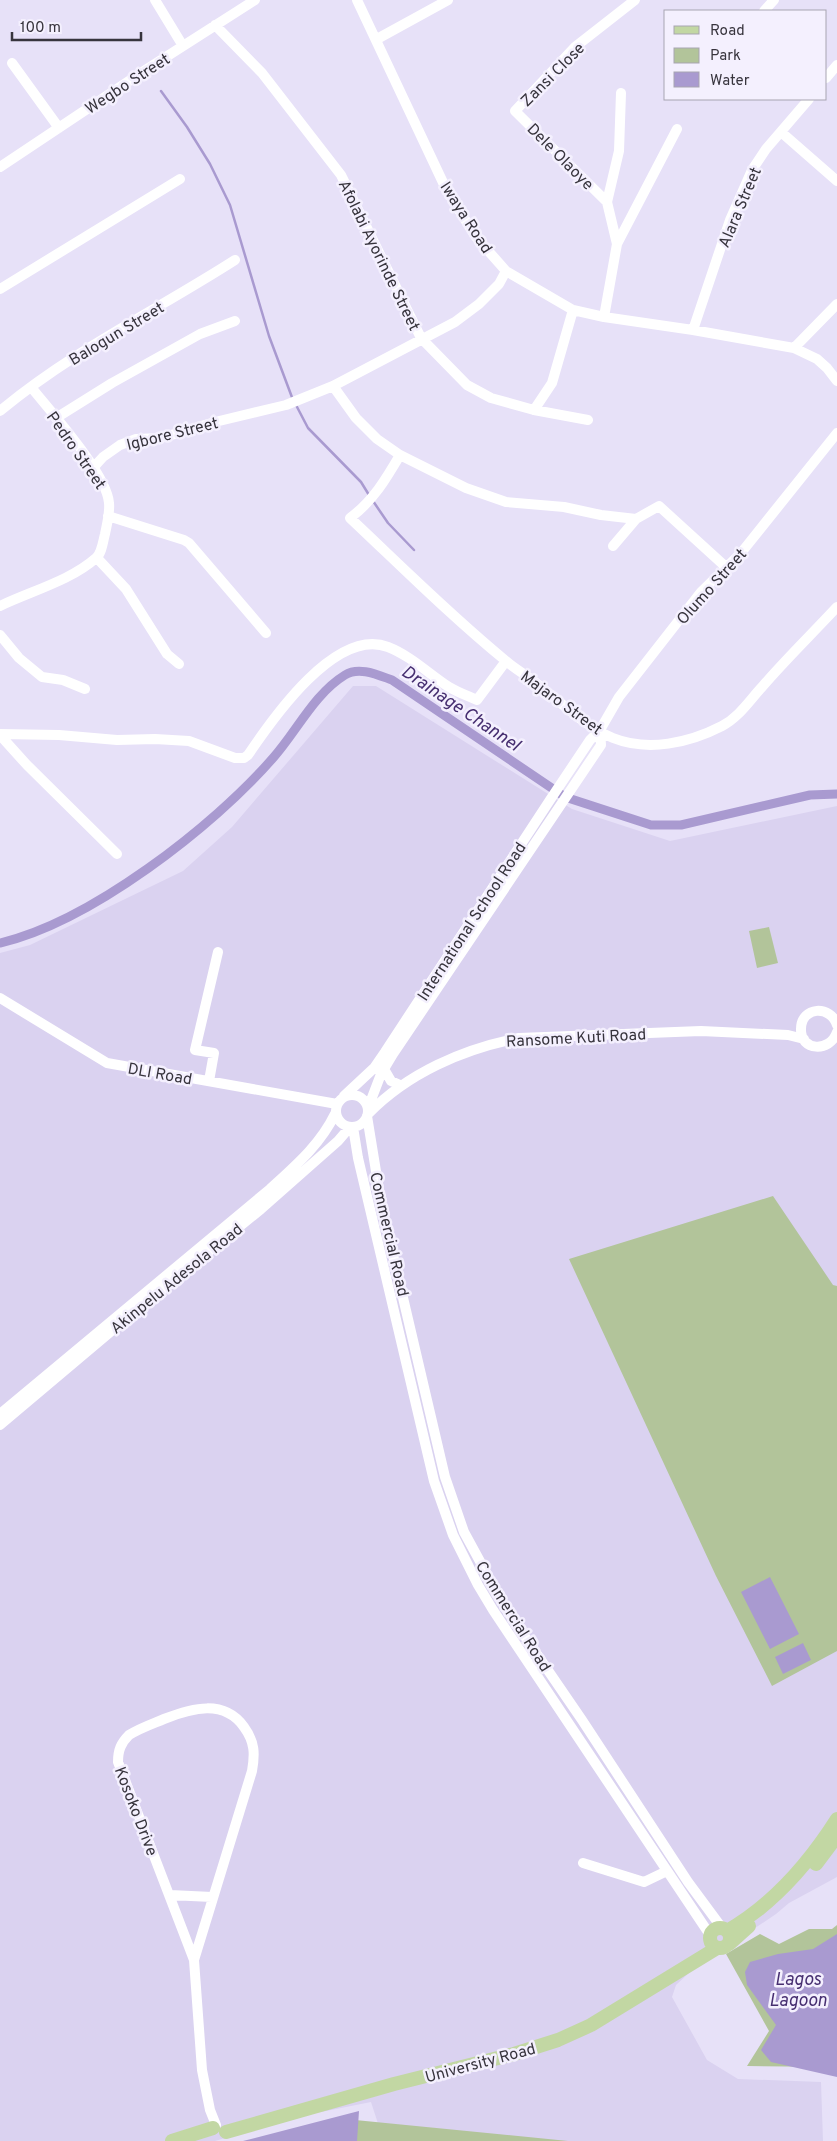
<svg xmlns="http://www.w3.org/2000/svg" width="837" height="2141" font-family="Overpass,sans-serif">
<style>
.built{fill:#dad2f0}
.green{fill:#b2c49a}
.water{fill:#a99ad0}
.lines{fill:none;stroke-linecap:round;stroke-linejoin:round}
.stream{stroke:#a99ad0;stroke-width:2.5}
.canal{stroke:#a99ad0;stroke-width:9}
.minor{stroke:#fff;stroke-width:10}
.major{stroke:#c2d7a3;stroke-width:14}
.labels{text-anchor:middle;stroke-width:5;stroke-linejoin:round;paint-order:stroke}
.street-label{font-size:16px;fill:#37343d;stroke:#f4f0fe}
.water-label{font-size:18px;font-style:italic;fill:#462e70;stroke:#f4f0fe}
</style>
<rect width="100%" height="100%" fill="#e7e1f8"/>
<path class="built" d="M353,686h23l196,123 98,32 167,-35v1071l-48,26 -13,11 -85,57 -15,14 -4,12 35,63 31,19 83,3 2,59h-434l-6,-2 -12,-37 -70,14 -86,25h-215v-1188l30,-8 153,-74 49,-44z"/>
<path class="green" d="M769,927l9,36 -21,5 -8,-37z
M773,1196l60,89 4,1v365l-65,35 -56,-110 -147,-317z
M837,1925v142l-90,-1 22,-35 -43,-77 34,-20 19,10 30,-15h23z
M345,2119l223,22h-275z"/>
<path class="water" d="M770,1577l29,57 -29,15 -29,-57z
M803,1643l8,17 -28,14 -8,-17z
M837,1934v143l-66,-15 -10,-12 15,-25 -29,-40 -2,-13 5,-10 28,-8 35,-5z
M359,2111l-2,30h-114z"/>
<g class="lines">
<path class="stream" d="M161,91l26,36 23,37 20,41 39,131 24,64
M296,405l12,23 53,54 8,13
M373,501l15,22 26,27"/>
<path class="canal" d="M0,943c90,-21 213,-116 273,-185 24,-27 41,-64 72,-83 14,-9 33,0 47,5l173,117 86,28h30l129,-30 27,-1"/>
<path class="minor" d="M155,0l28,46
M357,0l90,191 29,46 30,34 67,39 31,7 89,13 101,18 23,11 10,9 10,13
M764,11l10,-11
M215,25l47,48 79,102 80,163 46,47 24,13 43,12 54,10
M377,39l71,-39
M12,63l47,65
M826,78l11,-13
M781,132l56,49
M0,167l144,-96 111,-71
M607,202l-92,-91 60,-64 60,-47
M617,244l60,-115
M0,289l180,-110
M604,317l13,-73 -10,-42 12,-51 2,-58
M693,330l37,-110 22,-50 14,-21 43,-50
M794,348l43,-44
M333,386l23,32 21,21 23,16 66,33 40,14 58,5 37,8 35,4
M534,410l18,-27 21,-73
M0,411c72,-60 157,-101 235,-151
M56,418l56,-35 88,-49 35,-13
M400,455c-14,24 -27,46 -50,63 51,48 101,98 156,143 9,8 20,14 30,22 25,19 48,43 77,55 35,14 76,5 109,-12 17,-9 27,-25 40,-39 24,-28 50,-53 75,-80
M93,468l10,-11 17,-12 16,-6 25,-1 54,-16 71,-17 47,-19 122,-64 24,-18 20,-20 7,-13
M108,516l76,24 5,3 77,90
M613,546l23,-27 23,-13 68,62
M97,558l29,31 41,65 12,10
M0,606c31,-15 70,-25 96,-48 6,-5 7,-17 9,-24 2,-10 5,-21 4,-31 -2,-29 -58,-91 -78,-116
M0,635l19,23 23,19 21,3 22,9
M0,734l59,1 58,5 38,-1 34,2 46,17h9l4,-3c25,-37 88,-128 140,-108 23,9 41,27 61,40 8,5 19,9 28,13l29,-39
M0,735l27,30 90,89
M0,998l107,65 230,41
M837,1025c-6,-20 -36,-19 -36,4 -1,22 29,24 36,3
M384,1069l7,12 9,4
M209,1081l5,-28 -19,-3 23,-98
M336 1111a16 16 0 1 1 32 0a16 16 0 1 1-32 0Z
M344,1096l30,-28 11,-16 165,-252 40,-60 10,-10 19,-33 82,-105 40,-39 96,-120
M368,1108l13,-34 12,-20 208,-309 -1,-15
M368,1114c40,-41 95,-65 151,-76l182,-7 87,4 16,4
M367,1116l15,92 63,269 19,55 42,77 76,111 106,162 34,46
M353,1127l5,31 76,323 19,54 25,50 15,25 217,325
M0,1414l270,-225c25,-23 50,-44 65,-75
M0,1425l121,-102 140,-114 77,-68 12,-14
M583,1863l61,19 23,-11
M170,1895l42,2
M194,1960l58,-189c3,-17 3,-29 -8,-44 -20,-28 -52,-19 -80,-8 -12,5 -24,9 -35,16 -8,8 -11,15 -11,27l76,198 8,110 8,40 6,15"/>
<path class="major" d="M816,1864l21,-28
M710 1938a10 10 0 1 1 20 0a10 10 0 1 1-20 0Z
M727,1931c47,-27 82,-68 110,-112
M729,1944l20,-18
M226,2132l168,-48 120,-30 44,-14 33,-15 126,-77
M172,2141l41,-13"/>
</g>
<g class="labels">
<g class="street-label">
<text transform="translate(552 74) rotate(-45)" y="6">Zansi Close</text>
<text transform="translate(127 83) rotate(-33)" y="6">Wegbo Street</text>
<text transform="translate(561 156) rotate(45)" y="6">Dele Olaoye</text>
<text transform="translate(739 207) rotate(-67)" y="6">Alara Street</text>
<text transform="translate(467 217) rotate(57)" y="6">Iwaya Road</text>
<text transform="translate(380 255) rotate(64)" y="6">Afolabi Ayorinde Street</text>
<text transform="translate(116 333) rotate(-31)" y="6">Balogun Street</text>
<text transform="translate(172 433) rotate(-14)" y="6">Igbore Street</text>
<text transform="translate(77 450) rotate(55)" y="6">Pedro Street</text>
<text transform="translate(711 586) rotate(-48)" y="6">Olumo Street</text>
<text transform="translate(562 702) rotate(36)" y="6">Majaro Street</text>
<text transform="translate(471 921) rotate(-57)" y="6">International School Road</text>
<text transform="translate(576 1037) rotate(-3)" y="6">Ransome Kuti Road</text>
<text transform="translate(160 1073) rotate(10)" y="6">DLI Road</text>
<text transform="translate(390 1234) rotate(77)" y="6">Commercial Road</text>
<text transform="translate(176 1278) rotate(-39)" y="6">Akinpelu Adesola Road</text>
<text transform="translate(514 1616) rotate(58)" y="6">Commercial Road</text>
<text transform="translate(137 1811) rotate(69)" y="6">Kosoko Drive</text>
<text transform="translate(480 2062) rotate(-15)" y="6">University Road</text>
</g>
<g class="water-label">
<text transform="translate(461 708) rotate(34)" y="6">Drainage Channel</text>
<text x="798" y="1985">Lagos<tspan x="798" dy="21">Lagoon</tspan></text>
</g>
</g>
<rect x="664" y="10" width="162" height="90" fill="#f4f0fe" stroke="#a8a5b1"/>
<rect x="674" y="26" width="25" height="8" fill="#c2d7a3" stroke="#a8a5b1"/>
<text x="710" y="35" font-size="15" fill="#37343d">Road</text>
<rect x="674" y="48" width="25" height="15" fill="#b2c49a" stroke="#a8a5b1"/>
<text x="710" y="60" font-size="15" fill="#37343d">Park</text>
<rect x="674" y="72" width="25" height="15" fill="#a99ad0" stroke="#a8a5b1"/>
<text x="710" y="85" font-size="15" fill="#37343d">Water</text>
<path d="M12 32v8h129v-8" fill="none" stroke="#37343d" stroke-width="2.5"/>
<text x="20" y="32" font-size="15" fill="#37343d" stroke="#f4f0fe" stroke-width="4" paint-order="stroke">100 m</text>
</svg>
